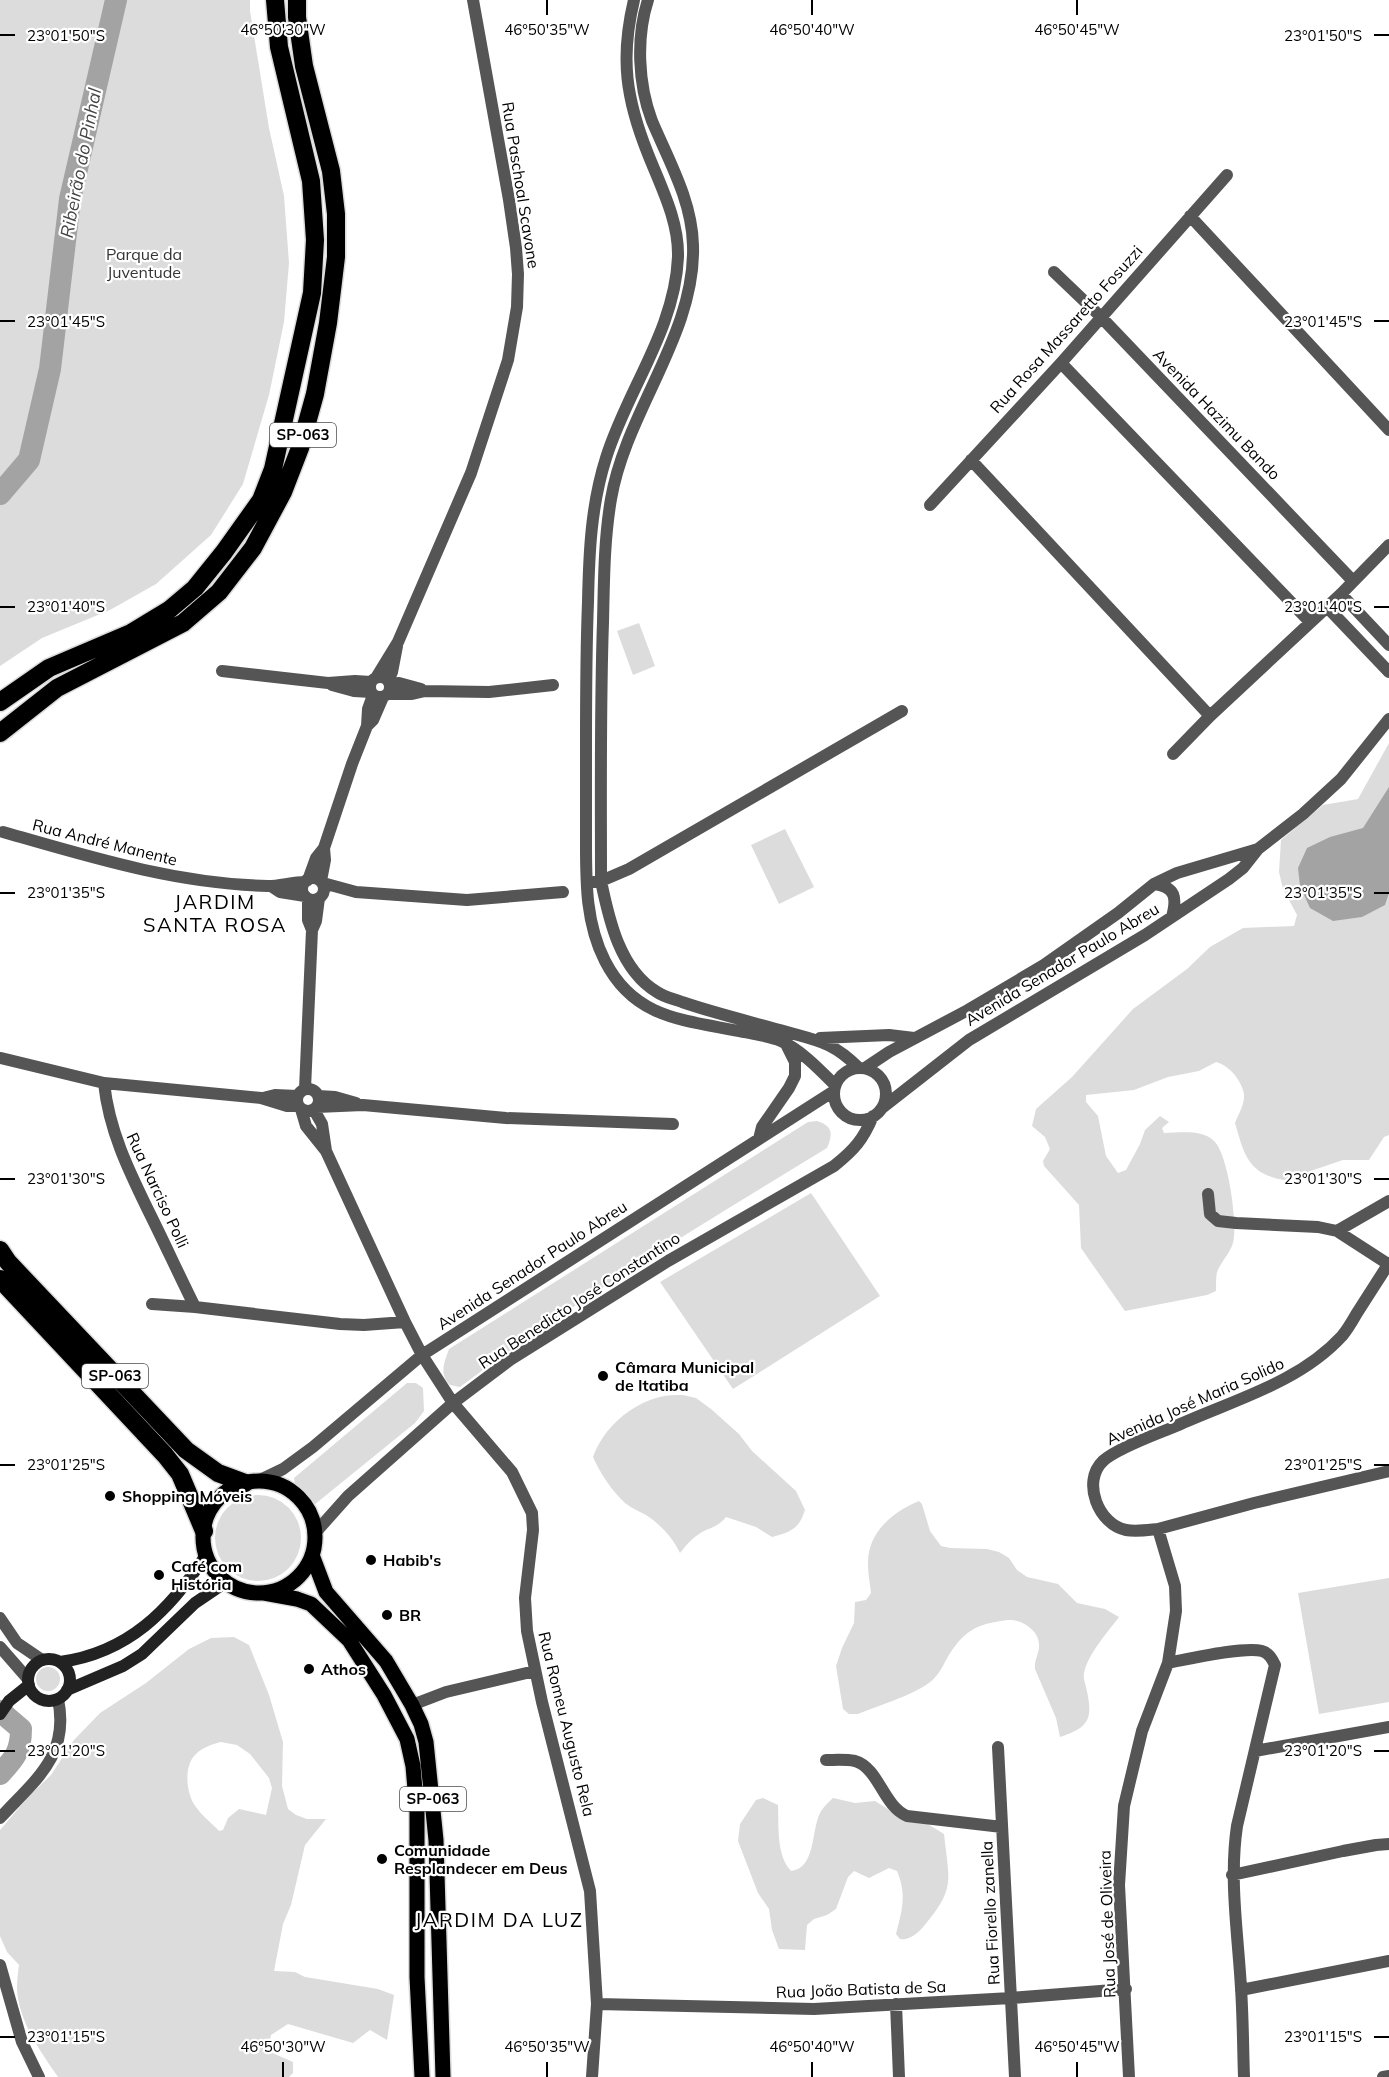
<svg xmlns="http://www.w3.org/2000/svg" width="1389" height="2077" font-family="Mulish,sans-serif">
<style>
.green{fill:#dcdcdc;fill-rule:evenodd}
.water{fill:#a3a3a3}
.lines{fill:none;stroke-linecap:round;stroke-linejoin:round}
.river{stroke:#a3a3a3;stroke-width:22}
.primary-casing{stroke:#dbdbdb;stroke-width:18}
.highway-casing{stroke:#dbdbdb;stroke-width:21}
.street{stroke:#555;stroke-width:12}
.secondary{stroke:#222;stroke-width:12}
.primary{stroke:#000;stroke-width:15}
.highway{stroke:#000;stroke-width:18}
.ticks{fill:none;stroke:#000;stroke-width:2}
.poi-dot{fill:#000;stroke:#fff;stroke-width:2}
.labels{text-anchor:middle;stroke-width:4.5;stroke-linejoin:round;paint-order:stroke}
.shield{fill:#fff;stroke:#4c4c4c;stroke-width:1.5}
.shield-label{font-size:15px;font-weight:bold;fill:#000}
.street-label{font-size:16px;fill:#000;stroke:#fff}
.park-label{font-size:16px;fill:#333;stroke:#fff}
.poi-label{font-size:16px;font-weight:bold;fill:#000;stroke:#fff;text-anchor:start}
.water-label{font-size:18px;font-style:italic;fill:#444;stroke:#fff}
.quarter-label{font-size:20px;letter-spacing:1.5px;fill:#000;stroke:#fff}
.ticks-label{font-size:15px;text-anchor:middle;fill:#000;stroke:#fff;stroke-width:4.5;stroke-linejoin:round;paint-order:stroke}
</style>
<rect width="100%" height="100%" fill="#fff"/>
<path class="green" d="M0,0h250v11l19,117 15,68 5,67 -5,59 -15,73 -26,89 -32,51 -55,49 -46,26 -68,28 -42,28z
M639,623l16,43 -22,9 -16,-44z
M1389,743v392l-5,2 -15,23h-26l-59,20c-36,-6 -40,-26 -49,-57 3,-8 10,-19 9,-29 -2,-13 -15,-29 -28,-32l-17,9 -31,6 -34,13 -48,5v7l12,14 8,40 12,17 8,-3 14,-26 5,-14 15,-14 9,6 -7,6 2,5c16,0 36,-4 49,7 15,11 25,85 20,103 -3,10 -12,19 -16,29 -1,5 -1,13 -1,19l-9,4 -82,16 -44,-63 -2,-43 -35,-39 -1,-5 7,-12 -5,-12 -13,-11 4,-17 36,-32 61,-68 54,-40 23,-22 33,-19 51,-2 3,-11 -14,-26 -4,-17 2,-32 42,-35 35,-6z
M785,829l29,58 -35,17 -28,-59z
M817,1121c16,5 16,13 10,27 -124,76 -250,151 -367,239l-10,-2c-11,-11 -6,-22 -1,-36l359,-227z
M811,1193l69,103 -147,93 -73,-107z
M407,1383h9l7,5 1,23 -9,12 -101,82 -12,-16 -7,-5 -1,-6z
M683,1395l13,3 15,11 28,25 13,17 44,40 9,19c-6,19 -14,22 -33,27l-16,-10 -30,-10c-7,8 -10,9 -20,13 -11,5 -19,14 -26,23 -7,-15 -20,-29 -34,-38 -7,-4 -15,-7 -21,-12 -13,-12 -25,-30 -32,-46 10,-28 37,-53 67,-60 7,-2 16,-2 23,-2z
M215 1538a43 43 0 1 1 86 0a43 43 0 1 1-86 0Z
M919,1501l3,3 8,27 11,15 9,2 37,1 12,3 10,6 8,12 10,7 31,7 19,19 28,6 14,8c-12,16 -31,37 -35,56 -1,5 1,10 2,14 7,30 5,40 -26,50l-4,-19 -21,-49c-1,-9 4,-15 4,-23 1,-15 -17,-27 -31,-26 -33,4 -45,11 -62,40 -5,10 -10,19 -20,25 -16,11 -49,21 -68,29h-9l-6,-5 -7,-43 6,-18 12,-25 1,-21 11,-2 5,-7c-1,-9 -3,-19 -3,-28 -1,-32 24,-53 51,-64z
M1389,1578v124l-70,12 -21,-121z
M234,1637l15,8 20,50 14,47 -1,44 6,23 8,6 11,4h19l-21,26 -14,60 -8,19 -9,47 21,1 10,5 73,12 16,6 -7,45 -17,-10 -17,13 -65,-19 -17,11 -3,16 25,11v11l-4,4h-231c-18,-26 -40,-57 -41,-89 0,-8 1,-16 2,-23l-12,-13 -7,-16v-106l30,-35 21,-20 23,-35 26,-27 46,-30 43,-34 22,-11zM221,1742l16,3 13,9 19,24 3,10 -6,27 -27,-6 -11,9 -5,12 -4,1c-7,-8 -17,-15 -23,-24 -10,-13 -13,-41 0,-53 7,-7 17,-10 25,-12z
M36 1679a12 12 0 1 1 24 0a12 12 0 1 1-24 0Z
M763,1798l15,7c1,21 -2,50 13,66 25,-3 20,-40 29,-58 3,-6 9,-11 13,-15l22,5 20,-2 16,10 27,7 26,16c5,47 12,54 -20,92 -6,7 -15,15 -24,13l-4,-5c6,-24 11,-39 1,-63l-8,-3 -20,10 -15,-7 -6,6 -12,32 -9,6 -13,4 -7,6 -2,25 -26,-1 -7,-19 -3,-21 -11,-16 -20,-52 2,-17 16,-24z"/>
<path class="water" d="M1389,787v106l-4,12 -23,12 -29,4 -23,-13 -10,-22 -2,-18 9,-20 23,-11 33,-9z"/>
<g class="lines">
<path class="river" d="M0,494l29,-34 21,-91 20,-170 46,-199
M0,1711l21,18c0,22 -6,29 -21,45"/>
<defs>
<path id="primary" d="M203 1537a56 56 0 1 1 112 0a56 56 0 1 1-112 0Z
M312,1555l14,37 60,69 26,44 9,19 5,18 10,98 7,237
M264,1593l33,6 14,5 38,36 35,55 23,44 6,27 4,47v164l5,100"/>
<path id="highway" d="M0,702l49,-34 82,-35 38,-23 26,-22 29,-36 37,-52 12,-31 39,-176 3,-53 -4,-59 -32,-134 -4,-47
M0,733l57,-45 126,-65 36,-31 34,-44 30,-56 17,-44 15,-54 13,-71 8,-66v-43l-5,-43 -27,-105 -7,-49v-17
M0,1250l8,12 178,188 32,23 27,10
M0,1279l165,176 15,19 24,57"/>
</defs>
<use href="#primary" class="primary-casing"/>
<use href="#highway" class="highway-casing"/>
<path class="street" d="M634,0c-14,58 -8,99 14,154 13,33 31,67 30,103 -3,73 -51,133 -72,201 -15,47 -17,95 -18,144 -2,49 -2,97 -2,146 0,30 0,59 0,89 0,42 -1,85 19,124 30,59 81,59 139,71 13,3 26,4 37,9 20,9 39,29 54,44
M648,0c-12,37 -10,84 4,121 17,40 40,80 41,124 3,89 -67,166 -82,254 -7,41 -7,82 -8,123 -3,86 -2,173 -2,259 8,39 19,89 56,111 7,5 17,7 25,10 35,12 70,20 105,30 33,9 47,11 72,36
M1190,216l199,214
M1054,272l46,44 253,265
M1061,363l249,259
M971,460l239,256
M930,505l131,-142 166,-188
M1341,594l48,51
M1327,607l62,65
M222,671l106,12 27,-2 16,1
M370 687a10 10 0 1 1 20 0a10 10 0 1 1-20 0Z
M376,678l22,-36 73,-169 37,-113 9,-53 1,-33 -2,-26 -7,-48 -36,-200
M388,681l4,-9 5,-26
M390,684l9,-1 22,6
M332,685l22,6 17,1
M388,694h24l13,-3 64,1 64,-7
M367,726l1,-17 5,-14
M1173,754l37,-38 131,-122 48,-49
M3,832c87,25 174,52 265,54 12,0 24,-4 37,-4
M302 889a11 11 0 1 1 22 0a11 11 0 1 1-22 0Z
M308,880l8,-22 8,-10 28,-84 15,-38 6,-6 10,-23
M321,881l4,-21 -1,-12
M594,882l7,-1 28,-12 273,-158
M323,883l33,9 111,8 96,-8
M1154,884c22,3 23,14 18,33
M271,886l9,6 25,4
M312,930l4,-9 3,-23
M820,1038l69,-3 25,3
M1,1058l103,25 157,15 26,8h11
M834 1094a26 26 0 1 1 52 0a26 26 0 1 1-52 0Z
M865,1068l24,-16 79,-42 76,-45 74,-52 36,-29 23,-11 81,-24
M104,1083c5,47 24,86 44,127 16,32 31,65 47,97
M297 1100a11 11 0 1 1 22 0a11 11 0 1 1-22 0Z
M305,1089l7,-159 -4,-10v-21
M318,1096l17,1 21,6
M263,1098l12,-3 22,1
M317,1107l46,-2 143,13 167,6
M882,1108l87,-68 176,-105 84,-56 14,-11 15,-19 45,-35 38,-35 48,-60
M301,1109l5,17 20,25 79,171 17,33 31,48 59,69 20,41 1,17 -8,68 2,33 15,71 48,189 7,113 -5,73
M314,1110l8,14 4,27
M759,1139l3,-12 27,-39 6,-12v-14l-8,-16
M1208,1194l2,20 8,7 18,2 82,4 19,4 51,33
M1337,1231l52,-30
M1389,1263c-11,17 -21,33 -32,50 -4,7 -9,16 -15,23 -43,47 -109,64 -166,90 -19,8 -59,22 -73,35 -22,21 -4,64 23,69 10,2 22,0 32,-1l96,-26 135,-32
M152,1304l43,3 145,17 24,1 41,-3
M258,1481l25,-12 30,-22 109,-92 412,-264
M315,1533l33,-37 105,-93 57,-43 158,-99 166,-95c20,-16 29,-26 39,-50
M0,1618l17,25 25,17
M0,1647l28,32
M1168,1663c21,-4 76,-17 94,-12 7,2 10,8 13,14l-38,161c-8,54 1,108 4,162 2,30 2,60 3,89
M412,1705l34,-13 89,-21
M998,1747l17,330
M1255,1751l134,-24
M826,1760c9,0 19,-1 29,1 24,7 28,45 52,55l95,11
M0,1818c35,-38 70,-62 58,-119
M1232,1875l111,-24 33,-6 13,-1
M0,1965l22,77 17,35
M1241,1990l148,-29
M597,2004l217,5 197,-11 115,-9
M896,2004l3,73
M1129,2077l-10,-192 5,-79 18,-75 26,-68 8,-52 -1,-25 -17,-57
M1383,2077l6,-1"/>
<path class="secondary" d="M28 1680a21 21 0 1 1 42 0a21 21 0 1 1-42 0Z
M60,1662c68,-9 110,-52 146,-107
M67,1690l56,-24 19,-12 53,-51 31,-21
M0,1714l9,-13 20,-16"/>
<use href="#primary" class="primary"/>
<use href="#highway" class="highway"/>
</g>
<path class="ticks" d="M283,0v15M547,0v15M812,0v15M1077,0v15M0,35h15M1374,35h15M0,321h15M1374,321h15M0,607h15M1374,607h15M0,893h15M1374,893h15M0,1179h15M1374,1179h15M0,1465h15M1374,1465h15M0,1751h15M1374,1751h15M0,2037h15M1374,2037h15M283,2062v15M547,2062v15M812,2062v15M1077,2062v15"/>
<g class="poi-dot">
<circle cx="603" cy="1376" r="6"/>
<circle cx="110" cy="1496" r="6"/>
<circle cx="371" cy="1560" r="6"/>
<circle cx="159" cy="1575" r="6"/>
<circle cx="387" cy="1615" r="6"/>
<circle cx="309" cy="1669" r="6"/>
<circle cx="382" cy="1859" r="6"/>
</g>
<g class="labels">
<g class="shield">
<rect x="270" y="423" width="66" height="24" rx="4.5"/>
<rect x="82" y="1364" width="66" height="24" rx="4.5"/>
<rect x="400" y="1787" width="66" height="24" rx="4.5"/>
</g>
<g class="shield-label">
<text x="303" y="440">SP-063</text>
<text x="115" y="1381">SP-063</text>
<text x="433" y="1804">SP-063</text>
</g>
<g class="street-label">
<text transform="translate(521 185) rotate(81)" y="6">Rua Paschoal Scavone</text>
<text transform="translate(1066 329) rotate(-48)" y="6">Rua Rosa Massaretto Fosuzzi</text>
<text transform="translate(1217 414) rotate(46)" y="6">Avenida Hazimu Bando</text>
<text transform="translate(105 842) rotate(14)" y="6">Rua André Manente</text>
<text transform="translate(1062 964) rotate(-31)" y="6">Avenida Senador Paulo Abreu</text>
<text transform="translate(158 1190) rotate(65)" y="6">Rua Narciso Polli</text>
<text transform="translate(532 1265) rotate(-33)" y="6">Avenida Senador Paulo Abreu</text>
<text transform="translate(579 1300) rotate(-33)" y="6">Rua Benedicto José Constantino</text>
<text transform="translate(1195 1401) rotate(-24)" y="6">Avenida José Maria Solido</text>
<text transform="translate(567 1724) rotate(76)" y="6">Rua Romeu Augusto Rela</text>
<text transform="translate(990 1913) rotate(-93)" y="6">Rua Fiorello zanella</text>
<text transform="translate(1107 1924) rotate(-92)" y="6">Rua José de Oliveira</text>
<text transform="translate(861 1989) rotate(-2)" y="6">Rua João Batista de Sa</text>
</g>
<g class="park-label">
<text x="144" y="260">Parque da<tspan x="144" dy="18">Juventude</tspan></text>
</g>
<g class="poi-label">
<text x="615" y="1373">Câmara Municipal<tspan x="615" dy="18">de Itatiba</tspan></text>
<text x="122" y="1502">Shopping Móveis</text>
<text x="383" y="1566">Habib's</text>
<text x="171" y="1572">Café com<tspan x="171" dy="18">História</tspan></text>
<text x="399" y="1621">BR</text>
<text x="321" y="1675">Athos</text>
<text x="394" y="1856">Comunidade<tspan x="394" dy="18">Resplandecer em Deus</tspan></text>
</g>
<g class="water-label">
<text transform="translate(81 163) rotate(-79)" y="6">Ribeirão do Pinhal</text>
</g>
<g class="quarter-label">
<text x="215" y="909">JARDIM<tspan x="215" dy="23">SANTA ROSA</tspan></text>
<text x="499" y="1927">JARDIM DA LUZ</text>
</g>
</g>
<g class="ticks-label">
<text x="283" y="35">46°50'30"W</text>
<text x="547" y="35">46°50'35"W</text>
<text x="812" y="35">46°50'40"W</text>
<text x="1077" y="35">46°50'45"W</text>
<text x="1323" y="41">23°01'50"S</text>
<text x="66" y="41">23°01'50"S</text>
<text x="1323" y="327">23°01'45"S</text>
<text x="66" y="327">23°01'45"S</text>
<text x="1323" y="612">23°01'40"S</text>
<text x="66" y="612">23°01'40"S</text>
<text x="1323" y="898">23°01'35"S</text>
<text x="66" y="898">23°01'35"S</text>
<text x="1323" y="1184">23°01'30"S</text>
<text x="66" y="1184">23°01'30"S</text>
<text x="1323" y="1470">23°01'25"S</text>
<text x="66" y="1470">23°01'25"S</text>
<text x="66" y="1756">23°01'20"S</text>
<text x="1323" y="1756">23°01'20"S</text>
<text x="1323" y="2042">23°01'15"S</text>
<text x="66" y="2042">23°01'15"S</text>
<text x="283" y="2052">46°50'30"W</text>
<text x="547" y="2052">46°50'35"W</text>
<text x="812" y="2052">46°50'40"W</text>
<text x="1077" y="2052">46°50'45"W</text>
</g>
</svg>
